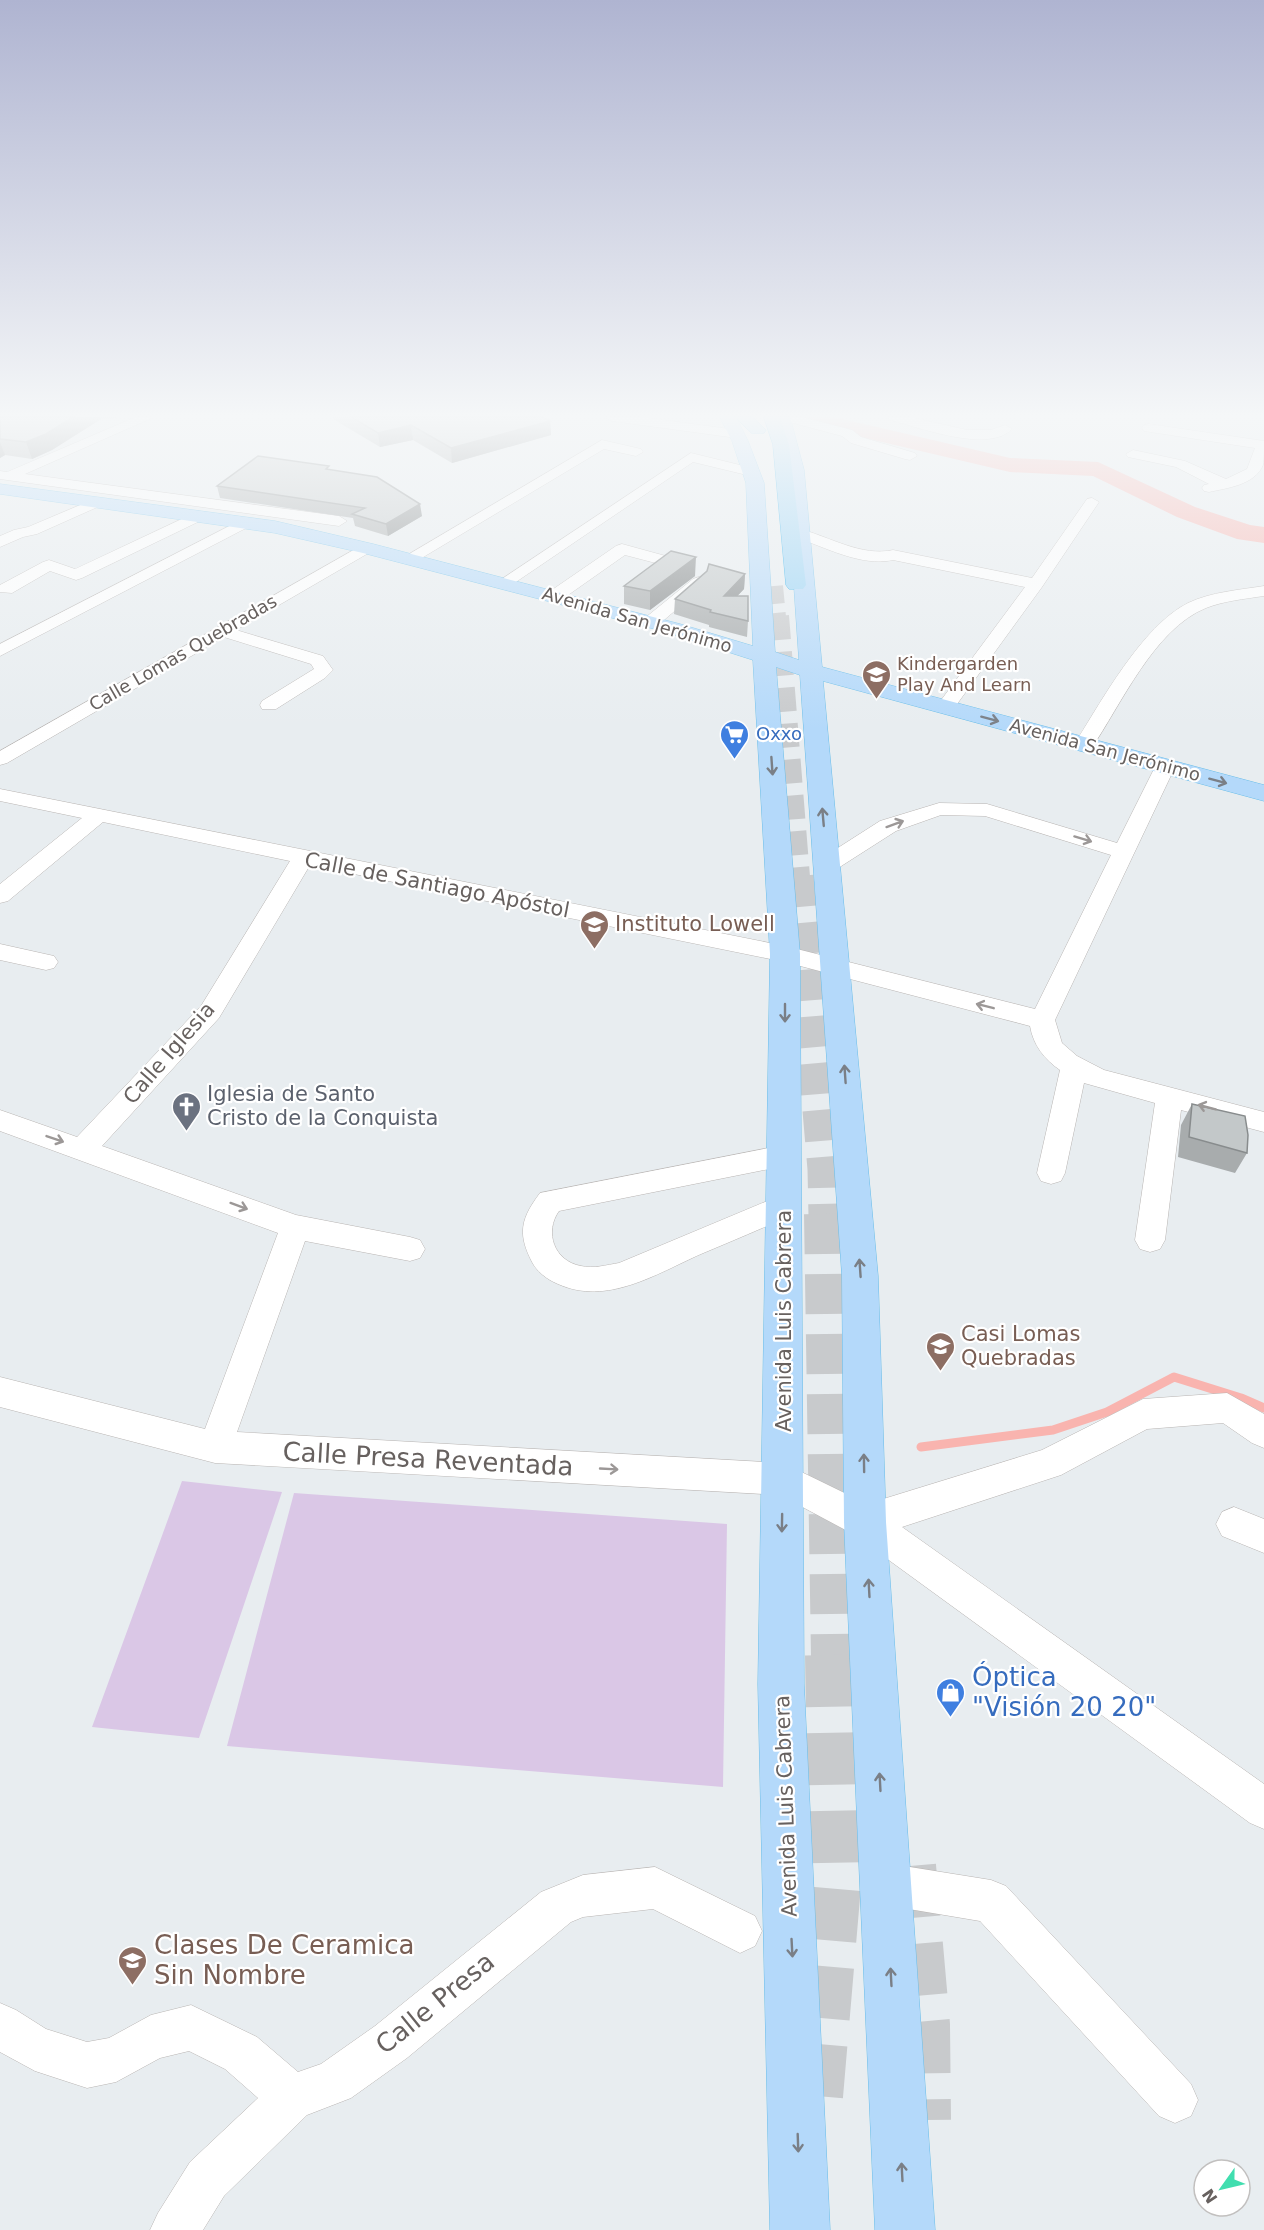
<svg xmlns="http://www.w3.org/2000/svg" width="1264" height="2230" font-family="'DejaVu Sans',sans-serif">
<style>
.green{fill:#dac7e6}
.lines{fill:none;stroke-linecap:round;stroke-linejoin:round}
.stream{stroke:#f9b4af;stroke-width:9}
.river{fill:#f9b4af;fill-rule:evenodd}
.highway-tunnel-far4{stroke:#c8cacc;stroke-width:18;stroke-dasharray:18 9;stroke-linecap:butt}
.highway-tunnel-far3{stroke:#c8cacc;stroke-width:24;stroke-dasharray:24 12;stroke-linecap:butt}
.highway-tunnel-far2{stroke:#c8cacc;stroke-width:31;stroke-dasharray:31 16;stroke-linecap:butt}
.highway-tunnel-far1{stroke:#c8cacc;stroke-width:40;stroke-dasharray:40 20;stroke-linecap:butt}
.highway-tunnel{stroke:#c8cacc;stroke-width:52;stroke-dasharray:52 26;stroke-linecap:butt}
.minor-casing{stroke:#b9b5b3;stroke-width:1}
.major-casing{stroke:#69bde8;stroke-width:1}
.highway-casing{stroke:#10a5e9;stroke-width:1}
.minor{fill:#fff;fill-rule:evenodd}
.major{fill:#b4d9fa;fill-rule:evenodd}
.highway{fill:#9ad4f6;fill-rule:evenodd}
.wall{fill:#a8acad}
.shaded-wall{fill:#888c8d}
.building{fill:#c3c8c9;stroke:#888c8d;stroke-width:1.5}
.oneway{stroke:#7a7f86}
.oneway2{stroke:#9c9897}
.labels{text-anchor:middle;stroke-width:4.5;stroke-linejoin:round;paint-order:stroke}
.far-street-label{font-size:18px;fill:#67615f;stroke:#fff}
.far-education-label{font-size:18px;fill:#785e54;stroke:#fff;text-anchor:start}
.far-shop-label{font-size:18px;fill:#366cbe;stroke:#fff;text-anchor:start}
.street-label{font-size:21px;fill:#67615f;stroke:#fff}
.education-label{font-size:21px;fill:#785e54;stroke:#fff;text-anchor:start}
.worship-label{font-size:21px;fill:#5b616d;stroke:#fff;text-anchor:start}
.near-street-label{font-size:26px;fill:#67615f;stroke:#fff}
.near-shop-label{font-size:26px;fill:#366cbe;stroke:#fff;text-anchor:start}
.near-education-label{font-size:26px;fill:#785e54;stroke:#fff;text-anchor:start}
</style>
<rect width="100%" height="100%" fill="#e8edf0"/>
<path class="green" d="M182,1481l100,11 -83,246 -107,-11z
M294,1493l433,31 -4,263 -496,-41z"/>
<g class="lines">
<path class="stream" d="M921,1447l132,-17 54,-18 67,-35 67,21 23,10"/>
<path class="river" d="M798,417h36l176,41 88,4 97,45 55,18 14,2v16l-27,-4 -60,-22 -84,-41 -83,-4 -209,-49z"/>
<path class="highway-tunnel-far4" d="M774,586l3,31"/>
<path class="highway-tunnel-far3" d="M777,616l21,261"/>
<path class="highway-tunnel-far2" d="M798,876l25,293 1,47"/>
<path class="highway-tunnel-far1" d="M824,1214l7,443"/>
<path class="highway-tunnel" d="M910,1866l14,159 1,95
M817,2096l18,-211 -4,-230"/>
<defs>
<path id="minor" d="M136,417h18l-129,57 314,42 8,5 -8,5 -339,-47v-8l7,1z
M605,417h36l96,13 7,4 -7,4 -125,-17z
M780,417h22l50,13 9,7 54,16 2,3 -7,4 -5,-1 -54,-16 -9,-7 -60,-16z
M888,417h22l57,13h24l14,-5 7,4c-24,25 -93,-2 -122,-9z
M1149,424l115,17c0,7 0,18 -1,24 -8,20 -36,23 -54,27l-5,-1 -2,-3 2,-3 5,-1 -33,-17 -48,-10 -2,-3 7,-4 52,11 41,18 21,-10 8,-21 -111,-17 -2,-3 2,-3z
M602,440l39,9 2,3 -7,4 -32,-7 -189,113h-12l-2,-3z
M691,453l65,16 2,3 -7,4 -58,-14 -183,124 -6,2 -8,-5z
M97,498l7,4 -2,3 -65,29 -14,3 -23,10v-11l14,-6 14,-3z
M1092,498l7,4 -57,85 -90,124h-14l-2,-4 89,-120 -132,-27c-32,7 -68,-13 -98,-23l-3,-3 8,-5c30,8 62,28 93,21l139,28 55,-79z
M199,511l8,5 -3,3 -122,59 -6,2 -26,-9 -38,22 -12,-1v-7l43,-23 6,-2 26,9z
M245,518l5,2 3,3 -3,3 -250,130v-12z
M366,543l8,5 -2,3 -136,79 87,26 10,14 -8,8 -49,31h-14l-2,-4 2,-4 52,-32 -3,-5 -87,-27 -217,126 -7,2v-14z
M622,544l51,14 2,3 -8,5 -42,-11 -64,45h-12l-2,-4 2,-4 67,-46z
M699,577l6,2 2,3 -2,3 -48,41h-12l-3,-4 3,-4 48,-39z
M1264,586v10c-20,3 -40,5 -58,12 -52,21 -85,97 -115,141h-14l-3,-4c27,-43 68,-119 114,-142 23,-11 51,-13 76,-17z
M1165,761l7,2 3,4 -120,253 7,23 15,13 27,14 160,42v20l-83,-22 -16,130 -5,9 -10,3 -10,-3 -5,-9 20,-137 -71,-20 -19,90 -4,8 -10,3 -10,-3 -4,-8 23,-103c-15,-10 -27,-25 -30,-44l-245,-64 -475,-97 -91,153 -117,128 194,69 114,22 10,3 5,9 -5,9 -10,3 -105,-20 -68,191 546,31 84,41 175,-54 101,-51 84,-6 37,21v34l-12,-5 -29,-20 -76,6 -86,46 -159,52 362,257v45l-14,-6 -397,-289 -73,-39 -565,-32 -215,-56v-30l205,52 73,-196 -278,-102v-21l77,27 124,-131 89,-145 -187,-39 -95,79 -8,2v-19l82,-66 -82,-17v-12l785,157 250,63 76,-154 -126,-39 -44,-1 -45,16 -61,39 -8,2 -8,-2 -3,-5 3,-5 61,-39 59,-18 48,1 130,39 38,-76 3,-4z
M0,944l54,12 4,6 -4,6 -8,2 -46,-10z
M784,1145l10,3 4,8 -4,8 -235,47c-15,21 -5,50 22,55 12,3 26,-1 38,-3l165,-69 10,4 4,8 -4,8c-31,14 -62,27 -93,40 -45,20 -94,52 -143,30 -12,-5 -22,-13 -27,-24 -14,-28 -9,-43 9,-67z
M1234,1507l30,12v34l-42,-17 -6,-12 6,-12z
M885,1863l106,17 15,6 185,198 7,16 -7,16 -16,7 -16,-7 -179,-195 -95,-16 -15,-6 -6,-15 6,-15z
M655,1867l100,49 7,15 -7,15 -15,7 -87,-44 -70,8 -12,5 -164,136 -56,40 -44,17 -83,81 -21,34h-53l8,-17 32,-51 68,-64 -33,-29 -36,-18 -29,7 -44,24 -29,6 -52,-17 -35,-19v-49l16,7 30,19 41,13 22,-4 42,-23 40,-10 66,32 41,35 23,-8 54,-38 166,-134 42,-17z"/>
<path id="major" d="M720,417h16l12,24 16,42 11,169 24,8 -13,-190 -12,-53h16l14,53 18,197 442,118v16l-441,-120 55,595 8,246 49,708h-60l-31,-708 -2,-246 -42,-601 -24,-8 24,287 4,730 26,546h-60l-12,-546 12,-730 -17,-294 -87,-28 -303,-79 -88,-20 -275,-39v-10l275,37 98,23 307,80 73,22 -7,-163 -14,-42z"/>
<path id="highway" d="M735,417h18l13,13 -2,3h-12z
M764,417h16l9,28 17,140 -3,4h-14l-3,-4 -13,-140z"/>
</defs>
<use href="#minor" class="minor-casing"/>
<use href="#major" class="major-casing"/>
<use href="#highway" class="highway-casing"/>
<use href="#minor" class="minor"/>
<use href="#major" class="major"/>
<use href="#highway" class="highway"/>
</g>
<path class="wall" d="M0,417h130l-29,2 -49,31 -20,9 -27,-4 -5,3z
M333,417h210l7,4 1,14 -99,28 -39,-23 -33,7 -47,-28z
M330,470l92,46 -34,20 -33,-10 -2,-8 -133,-20 -3,-12z
M745,574l-1,15 -7,7 11,25 -1,16 -38,-10v-2l-35,-11 1,-15z
M695,576l-45,34 -26,-6v-18z
M1192,1104l55,49 -12,20 -57,-16 3,-32z"/>
<path class="shaded-wall" d="M73,417h28v2l-49,31 -20,9 -6,-17z
M550,421l1,14 -99,28 -1,-15z
M411,425l2,15 -33,7 -2,-14z
M0,442l5,13 -5,3z
M420,504l2,12 -34,20 -2,-12z
M696,557l-1,19 -45,34v-19z
M745,574l-1,15 -21,22 1,-15z"/>
<path class="building" d="M0,417h73l-27,17 -20,8 -26,-3z
M351,417h192l7,4 -99,27 -40,-23 -33,8z
M258,456l71,10 -3,3 51,8 43,27 -34,20 -34,-10 13,-6 -148,-22z
M671,551l25,6 -46,34 -26,-5z
M709,564l36,10 -21,22h24v25l-38,-9 1,-2 -36,-11 32,-28z
M1192,1104l53,12 3,19 -1,18 -58,-16z"/>
<defs><path id="oneway-shaft" d="M-6 0H5M1.5-3L5.5 0L1.5 3" fill="none" stroke-width="1.6" stroke-linecap="round" stroke-linejoin="round" transform="scale(1.5)"/></defs>
<g class="oneway">
<use href="#oneway-shaft" transform="translate(990 719) rotate(15)"/>
<use href="#oneway-shaft" transform="translate(772 766) rotate(86)"/>
<use href="#oneway-shaft" transform="translate(1218 781) rotate(15)"/>
<use href="#oneway-shaft" transform="translate(823 817) rotate(-95)"/>
<use href="#oneway-shaft" transform="translate(785 1013) rotate(90)"/>
<use href="#oneway-shaft" transform="translate(845 1074) rotate(-94)"/>
<use href="#oneway-shaft" transform="translate(860 1268) rotate(-94)"/>
<use href="#oneway-shaft" transform="translate(864 1463) rotate(-91)"/>
<use href="#oneway-shaft" transform="translate(782 1523) rotate(91)"/>
<use href="#oneway-shaft" transform="translate(869 1588) rotate(-93)"/>
<use href="#oneway-shaft" transform="translate(880 1782) rotate(-93)"/>
<use href="#oneway-shaft" transform="translate(792 1948) rotate(87)"/>
<use href="#oneway-shaft" transform="translate(891 1977) rotate(-93)"/>
<use href="#oneway-shaft" transform="translate(798 2143) rotate(88)"/>
<use href="#oneway-shaft" transform="translate(902 2172) rotate(-93)"/>
</g>
<g class="oneway2">
<use href="#oneway-shaft" transform="translate(895 824) rotate(-20)"/>
<use href="#oneway-shaft" transform="translate(1083 839) rotate(17)"/>
<use href="#oneway-shaft" transform="translate(985 1006) rotate(-166)"/>
<use href="#oneway-shaft" transform="translate(1207 1107) rotate(-165)"/>
<use href="#oneway-shaft" transform="translate(55 1139) rotate(19)"/>
<use href="#oneway-shaft" transform="translate(239 1206) rotate(20)"/>
<use href="#oneway-shaft" transform="translate(609 1469) rotate(3)"/>
</g>
<linearGradient id="sky" x2="0" y2="1"><stop stop-color="#afb4d1"/><stop offset="0.57" stop-color="#f5f7f8"/><stop offset="1" stop-color="#f5f7f8" stop-opacity="0"/></linearGradient>
<rect width="1264" height="729" fill="url(#sky)"/>
<defs>
<symbol id="school-pin" viewBox="-11 -11 22 30"><path d="M0 17L-7.5 6A9.5 9.5 0 1 1 7.5 6Z" fill="#8d6e63" stroke="#fff"/><path d="M0-5L7-2L0 1L-7-2ZM-4 1L0 2.5L4 1V4Q0 6-4 4Z" fill="#fff"/></symbol>
<symbol id="supermarket-pin" viewBox="-11 -11 22 30"><path d="M0 17L-7.5 6A9.5 9.5 0 1 1 7.5 6Z" fill="#3f7fe0" stroke="#fff"/><path d="M-6-5.5h2.5l.6 2H6L4.5 2H-2.5L-4.4-4H-6ZM-1.5 3.2a1.3 1.3 0 1 0 .1 0ZM3 3.2a1.3 1.3 0 1 0 .1 0Z" fill="#fff"/></symbol>
<symbol id="church-pin" viewBox="-11 -11 22 30"><path d="M0 17L-7.5 6A9.5 9.5 0 1 1 7.5 6Z" fill="#6b7280" stroke="#fff"/><path d="M-1.2-6h2.4v3.5h3.3v2.4h-3.3V6h-2.4V-.1h-3.3v-2.4h3.3Z" fill="#fff"/></symbol>
<symbol id="shop-pin" viewBox="-11 -11 22 30"><path d="M0 17L-7.5 6A9.5 9.5 0 1 1 7.5 6Z" fill="#3f7fe0" stroke="#fff"/><path d="M-5-2.5h2.3a2.7 3.5 0 0 1 5.4 0H5L5.5 6h-11ZM-1.5-2.5h3a1.5 2.3 0 0 0-3 0Z" fill="#fff"/></symbol>
</defs>
<g fill-rule="evenodd">
<use href="#school-pin" x="860" y="658" width="33" height="45"/>
<use href="#supermarket-pin" x="718" y="718" width="33" height="45"/>
<use href="#school-pin" x="578" y="908" width="33" height="45"/>
<use href="#church-pin" x="170" y="1090" width="33" height="45"/>
<use href="#school-pin" x="924" y="1330" width="33" height="45"/>
<use href="#shop-pin" x="934" y="1676" width="33" height="45"/>
<use href="#school-pin" x="116" y="1944" width="33" height="45"/>
</g>
<g class="labels">
<g class="far-street-label">
<text transform="translate(637 620) rotate(16)" y="6">Avenida San Jerónimo</text>
<text transform="translate(183 653) rotate(-30)" y="6">Calle Lomas Quebradas</text>
<text transform="translate(1105 750) rotate(15)" y="6">Avenida San Jerónimo</text>
</g>
<g class="far-education-label">
<text x="897" y="670">Kindergarden<tspan x="897" dy="21">Play And Learn</tspan></text>
</g>
<g class="far-shop-label">
<text x="756" y="740">Oxxo</text>
</g>
<g class="street-label">
<text transform="translate(437 885) rotate(11)" y="7">Calle de Santiago Apóstol</text>
<text transform="translate(169 1053) rotate(-49)" y="7">Calle Iglesia</text>
<text transform="translate(784 1321) rotate(-90)" y="7">Avenida Luis Cabrera</text>
<text transform="translate(786 1806) rotate(-92)" y="7">Avenida Luis Cabrera</text>
</g>
<g class="education-label">
<text x="615" y="931">Instituto Lowell</text>
<text x="961" y="1341">Casi Lomas<tspan x="961" dy="24">Quebradas</tspan></text>
</g>
<g class="worship-label">
<text x="207" y="1101">Iglesia de Santo<tspan x="207" dy="24">Cristo de la Conquista</tspan></text>
</g>
<g class="near-street-label">
<text transform="translate(428 1459) rotate(3)" y="9">Calle Presa Reventada</text>
<text transform="translate(435 2003) rotate(-39)" y="9">Calle Presa</text>
</g>
<g class="near-shop-label">
<text x="972" y="1686">Óptica<tspan x="972" dy="30">"Visión 20 20"</tspan></text>
</g>
<g class="near-education-label">
<text x="154" y="1954">Clases De Ceramica<tspan x="154" dy="30">Sin Nombre</tspan></text>
</g>
</g>
<g transform="translate(1222 2188) rotate(236)"><circle r="28" fill="#ffffff" stroke="#c2c0bf" stroke-width="1.5"/>
<path d="M0-4.5L10 22L0 15L-10 22Z" fill="#41deaf"/>
<text y="-9" font-size="16" font-weight="bold" text-anchor="middle" fill="#67615f">N</text>
</g>
</svg>
